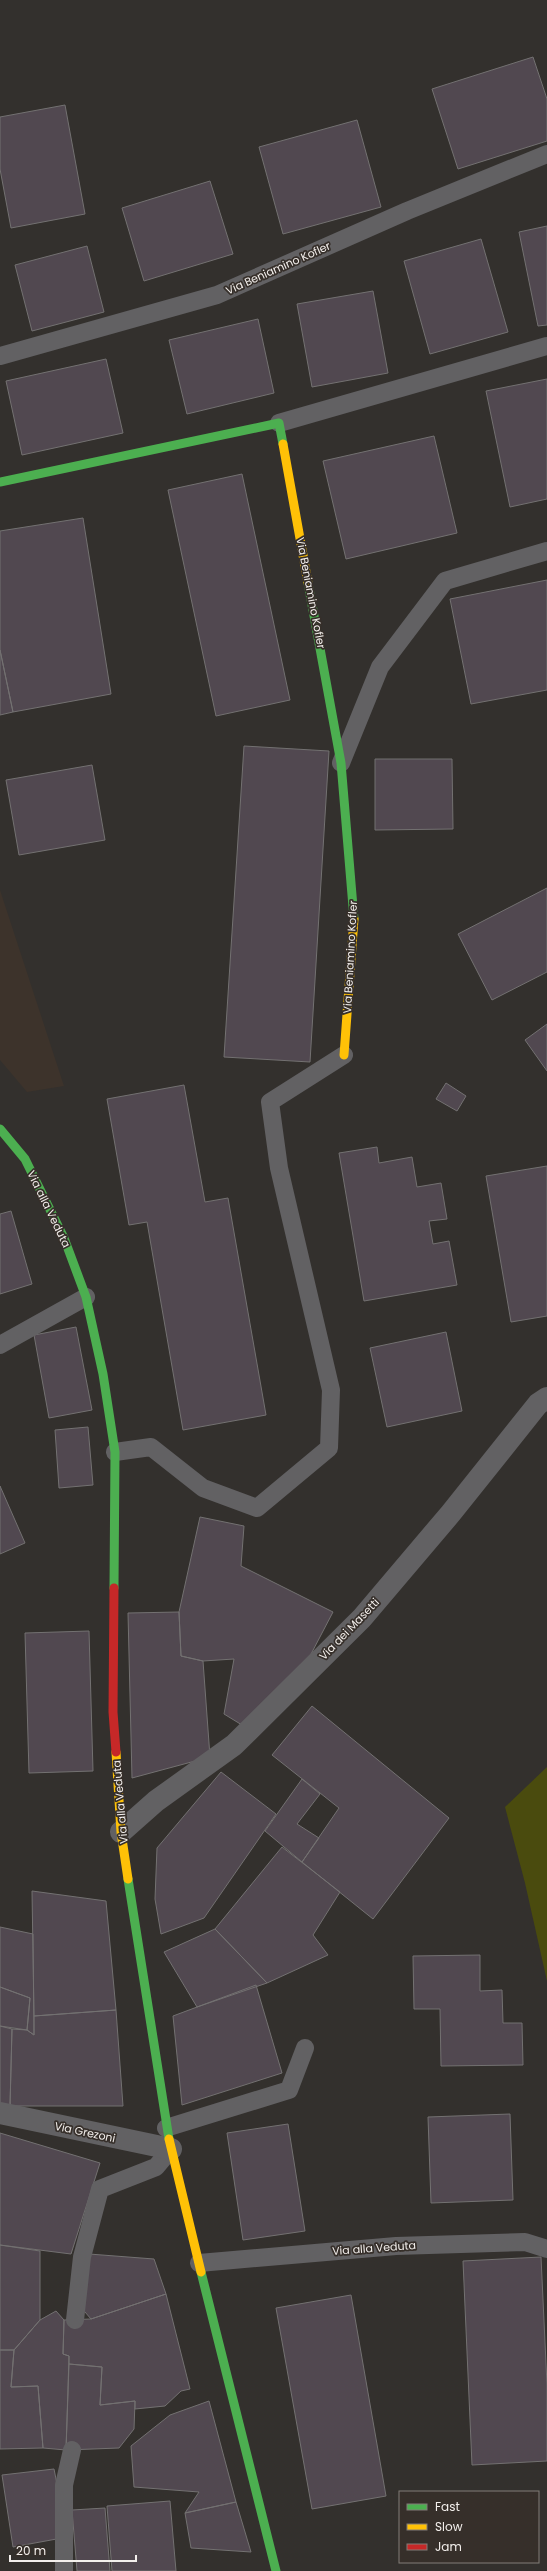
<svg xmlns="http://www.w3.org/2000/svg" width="547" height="2571" font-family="Poppins,sans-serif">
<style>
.built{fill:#3d332b}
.green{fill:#4a4b0e}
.building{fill:#514850;stroke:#737171}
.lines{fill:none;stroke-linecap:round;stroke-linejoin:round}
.lane{stroke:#626163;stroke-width:18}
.street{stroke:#626163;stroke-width:22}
.fast{stroke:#4caf50;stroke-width:9}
.slow{stroke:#ffc107;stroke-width:9}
.jam{stroke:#c62828;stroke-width:9}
.labels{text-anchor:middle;stroke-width:3.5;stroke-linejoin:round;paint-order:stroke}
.street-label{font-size:11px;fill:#f3efec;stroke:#362f2a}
</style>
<rect width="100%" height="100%" fill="#33302d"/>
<path class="built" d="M0,890l64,196 -37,6 -27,-32z"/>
<path class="green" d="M547,1767v214l-22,-98 -20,-76z"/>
<path class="building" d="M533,57l14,42v42l-89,28 -26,-80z
M65,105l20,109 -74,14 -11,-59v-52z
M357,120l24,87 -98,27 -24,-87z
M210,181l23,73 -89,27 -22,-73z
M547,226v99l-9,1 -19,-94z
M481,239l27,93 -78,22 -26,-93z
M87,246l17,66 -72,19 -17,-66z
M373,291l15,82 -76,14 -15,-83z
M258,319l16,74 -87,21 -18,-74z
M106,359l17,74 -101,22 -16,-74z
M547,379v120l-37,8 -24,-116z
M434,436l23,97 -111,26 -23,-98z
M242,474l48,226 -74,16 -48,-226z
M83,518l28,176 -98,18 -13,-62v-119z
M547,580v110l-76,14 -21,-105z
M0,650l13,62 -13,3z
M244,746l85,5 -19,311 -86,-5z
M375,759h77l1,70 -78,1z
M92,765l13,75 -86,15 -13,-75z
M547,888v84l-55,28 -34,-66z
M547,1024v47l-22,-31z
M446,1083l20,13 -9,15 -21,-12z
M184,1085l21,117 23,-4 38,217 -83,15 -36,-208 -18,3 -22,-126z
M377,1147l2,16 33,-6 5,30 24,-4 6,36 -18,2 4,23 16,-3 8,44 -93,16 -25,-148z
M547,1166v150l-36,6 -25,-146z
M11,1211l21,73 -32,10v-80z
M76,1327l16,83 -43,8 -15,-83z
M446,1332l16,79 -75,16 -17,-79z
M88,1427l5,58 -34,3 -4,-58z
M0,1486l25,57 -25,11z
M200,1517l44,9 -3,40 92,46 -34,65 -57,48 -18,-11 10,-55 -31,2 -22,-5 -2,-44z
M179,1612l2,44 22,5 7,96 -78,21 -4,-165z
M89,1631l4,140 -64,2 -4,-140z
M312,1706l137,112 -76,101 -71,-57 37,-54 -67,-53z
M221,1772l55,42 -72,104 -43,16 -6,-35 2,-51z
M302,1779l18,15 -23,30 22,14 -17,24 -37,-31z
M282,1847l58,45 -27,43 15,20 -61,28 -52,-54z
M32,1891l74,10 10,109 -82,6z
M0,1927l33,7 1,101 -7,-5 3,-32 -30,-11z
M215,1929l52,54 -70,24 -33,-55z
M480,1955v36l22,-1 1,33h19l1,42 -82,1 -1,-57h-26l-1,-53z
M256,1985l26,88 -100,32 -9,-89z
M0,1987l30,11 -3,32 -27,-4z
M116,2010l7,96h-113l2,-77 15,1 7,5v-19z
M0,2026l12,3 -2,77 -10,-1z
M510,2114l3,86 -82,3 -3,-86z
M288,2124l17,107 -62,9 -16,-107z
M0,2133l100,30 -29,91 -71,-9z
M0,2245l40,6v69l-26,30h-14z
M89,2254l65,5 12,35 -75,25 -12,-14z
M541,2257l6,128v76l-75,4 -9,-204z
M166,2294l24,95 -9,2 -16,15 -30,3v-8l-35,4 2,-38 -33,-3v-8l-6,-2 1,-34 27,-1z
M351,2295l35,201 -74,13 -36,-201z
M56,2311l8,9 -1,34 6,2 -3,94 -23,-2 -5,-62 -27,1 3,-37 26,-30z
M0,2350h14l-3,37 27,-1 5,62 -43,1z
M69,2364l33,3 -2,38 35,-4 -1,28 -15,19 -53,2z
M209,2401l27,101 -51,11 14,-21 -65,-5 -3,-41 39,-31z
M54,2469l8,40v29l-49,9 -11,-72z
M170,2501l6,70h-64l-5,-65z
M236,2502l15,50 -60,-4 -6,-35z
M105,2508l5,63h-33l-5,-61z"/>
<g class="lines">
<path class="lane" d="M0,356l217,-61 190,-84 140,-57
M279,423l268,-77
M341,763l39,-96 65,-86 102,-30
M0,1345l86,-48
M115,1452l36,-5 52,41 54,20 72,-60 2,-58 -52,-222 -9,-66 74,-47
M166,2128l123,-38 16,-42
M199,2263l197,-17 129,-4 22,7
M75,2320l7,-63 18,-68 56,-22 15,-18
M64,2571v-86l8,-35"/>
<path class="street" d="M121,1832l35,-31 78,-56 128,-127 89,-105 87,-109 9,-6
M0,2113l171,36"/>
<path class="fast" d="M0,482l279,-59 4,21
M308,583l33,180 13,156
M0,1129l25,30 39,79 22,59 17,77 12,78 -1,136
M128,1879l41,260
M201,2272l75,299"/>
<path class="slow" d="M283,444l25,139
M344,1055l10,-136
M116,1752l5,80 7,47
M169,2139l32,133"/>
<path class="jam" d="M114,1588l-1,124 3,40"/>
</g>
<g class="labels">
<g class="street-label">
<text transform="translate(278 268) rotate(-24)" y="4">Via Beniamino Kofler</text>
<text transform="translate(311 593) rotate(79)" y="4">Via Beniamino Kofler</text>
<text transform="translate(350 957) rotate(-87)" y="4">Via Beniamino Kofler</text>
<text transform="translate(49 1209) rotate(64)" y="4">Via alla Veduta</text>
<text transform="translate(349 1629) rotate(-46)" y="4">Via dei Masetti</text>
<text transform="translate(120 1802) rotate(-95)" y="4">Via alla Veduta</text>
<text transform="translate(85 2132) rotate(12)" y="4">Via Grezoni</text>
<text transform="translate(374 2248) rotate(-4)" y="4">Via alla Veduta</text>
</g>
</g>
<rect x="399" y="2491" width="140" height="72" fill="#362f2a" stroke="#827c78"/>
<rect x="407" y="2504" width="20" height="6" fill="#4caf50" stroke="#827c78"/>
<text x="435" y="2511" font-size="12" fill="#f3efec">Fast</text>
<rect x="407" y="2524" width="20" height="6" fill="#ffc107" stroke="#827c78"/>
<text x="435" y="2531" font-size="12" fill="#f3efec">Slow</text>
<rect x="407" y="2544" width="20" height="6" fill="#c62828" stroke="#827c78"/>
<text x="435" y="2551" font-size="12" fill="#f3efec">Jam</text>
<path d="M10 2555v6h126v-6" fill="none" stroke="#f3efec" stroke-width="2"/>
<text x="16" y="2555" font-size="12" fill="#f3efec" stroke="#362f2a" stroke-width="3" paint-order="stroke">20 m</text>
</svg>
